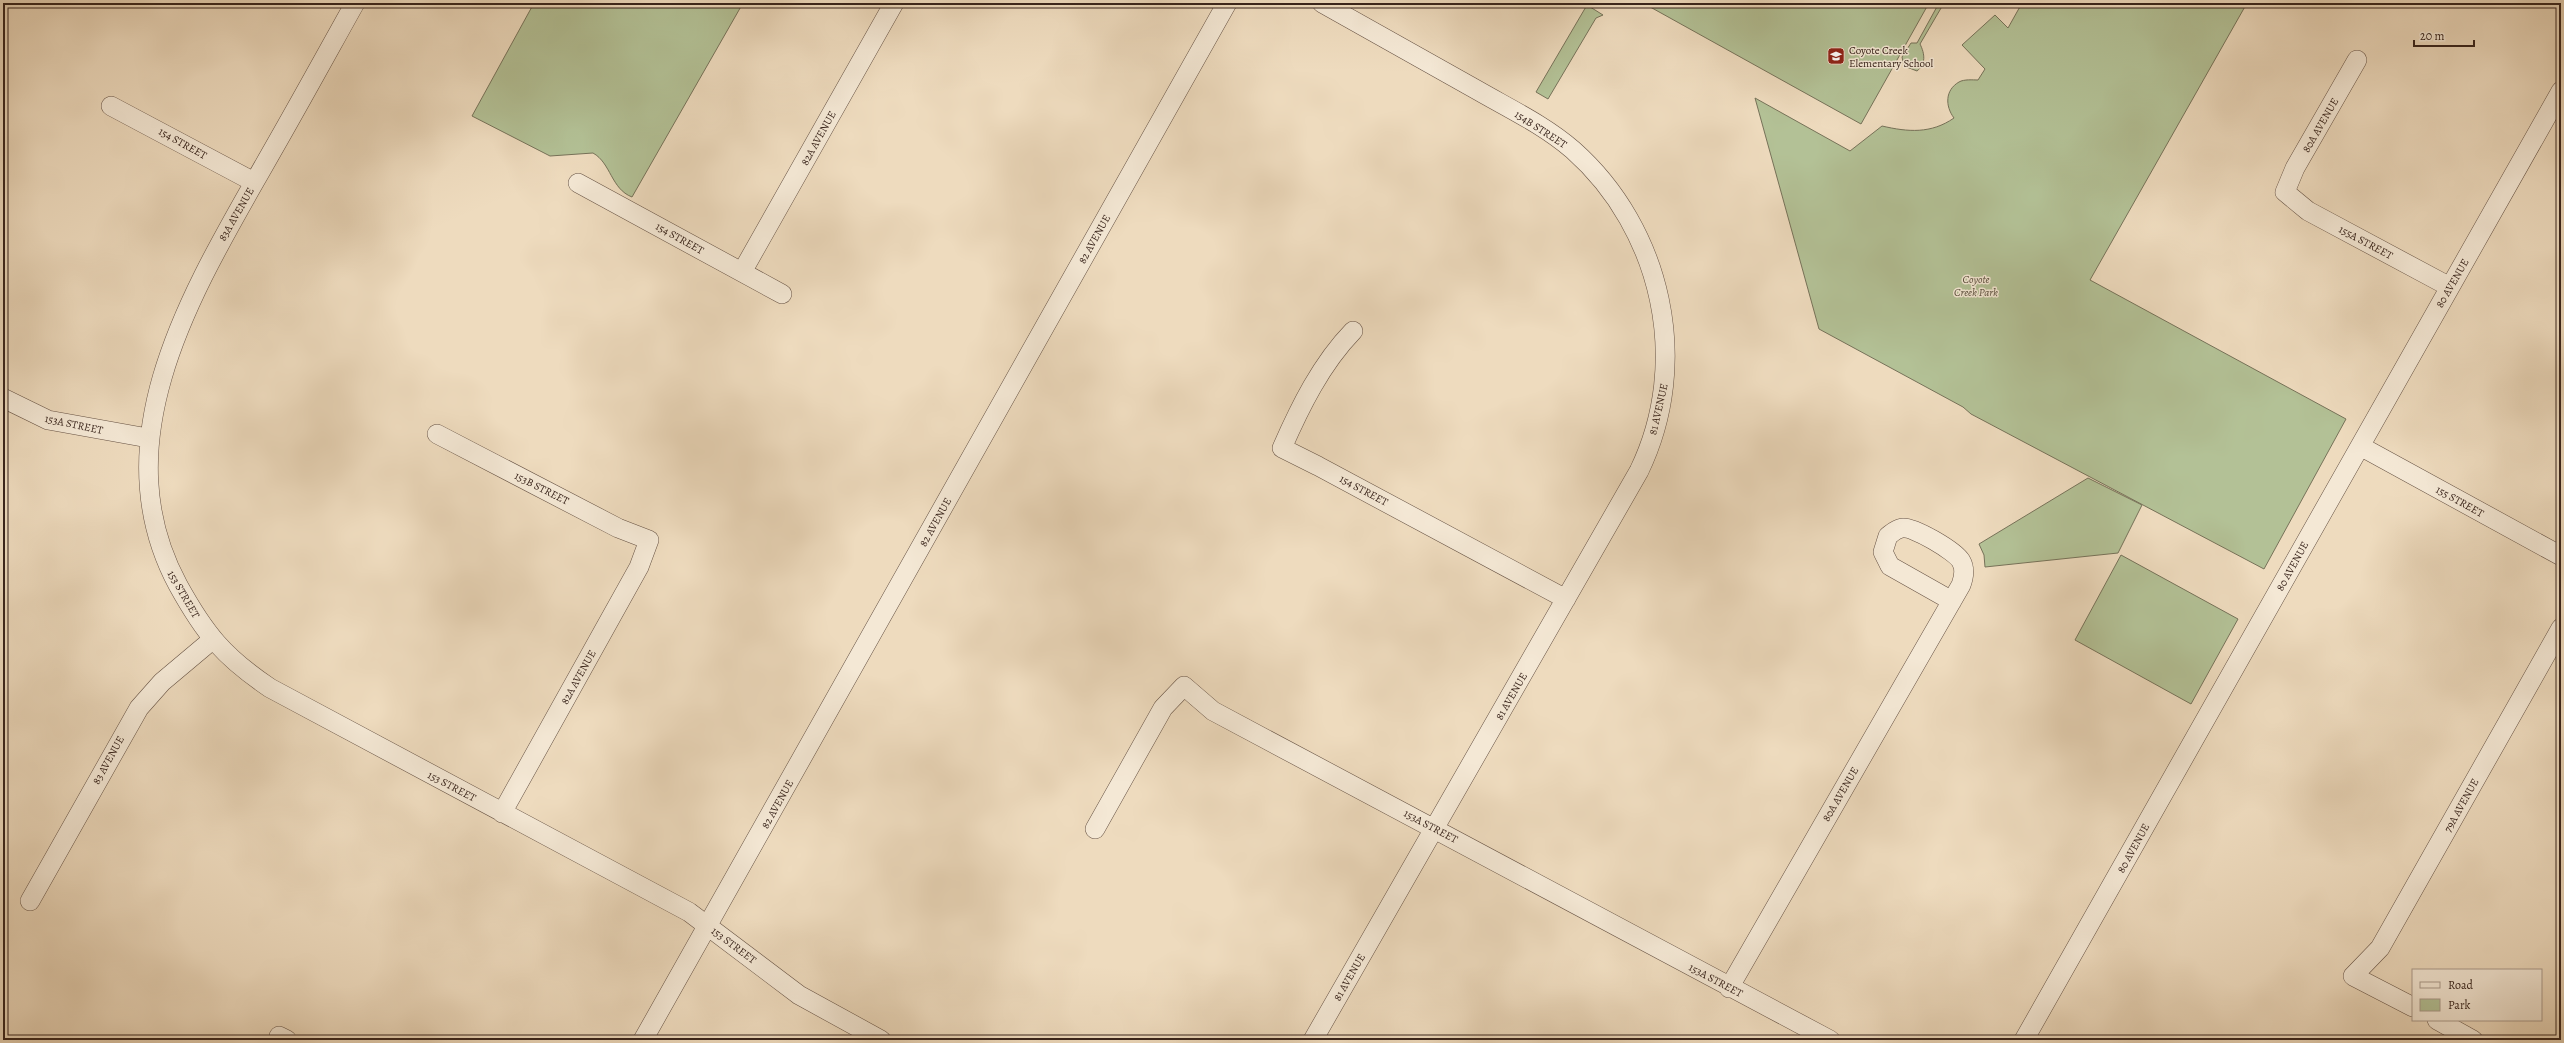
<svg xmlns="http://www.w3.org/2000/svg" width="2564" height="1043" font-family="Alegreya,serif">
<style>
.green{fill:#b3c196;stroke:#767259}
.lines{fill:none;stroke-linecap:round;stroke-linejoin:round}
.minor-casing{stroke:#665244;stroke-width:20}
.minor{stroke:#f4e8d5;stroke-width:19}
.labels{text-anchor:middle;stroke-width:3;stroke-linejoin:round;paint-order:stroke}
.poi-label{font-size:11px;fill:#38241c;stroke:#f4e8d5;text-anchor:start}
.street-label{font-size:11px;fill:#38241c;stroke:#f4e8d5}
.park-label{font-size:11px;font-style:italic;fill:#574b3a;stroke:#f4e8d5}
</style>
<rect width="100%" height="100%" fill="#eedbbe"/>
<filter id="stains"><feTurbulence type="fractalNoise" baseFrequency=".005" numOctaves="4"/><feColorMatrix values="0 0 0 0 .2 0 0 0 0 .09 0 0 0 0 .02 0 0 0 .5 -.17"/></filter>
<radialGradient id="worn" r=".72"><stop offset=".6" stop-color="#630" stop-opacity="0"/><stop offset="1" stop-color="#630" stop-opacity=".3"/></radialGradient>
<path class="green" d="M534,3h209l-111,194c-21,-8 -21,-34 -39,-44l-43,3 -78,-40z
M1643,3h286l-68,121z
M1939,3h5l-24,41c5,10 6,20 -3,27l-13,-5 -2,-9 9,-14h6z
M2022,3h225l-157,277 256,139 -82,150 -293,-155 -8,-7 -144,-78 -64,-231 95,53 32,-25c26,6 49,8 72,-8 -9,-12 -9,-28 5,-36 5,-3 14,-2 19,-2l7,-11 -23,-24 33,-30 13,13z
M1587,5l16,10 -7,3 -48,81 -12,-7z
M2088,478l54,27 -24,48 -133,14 -1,-12 -5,-11z
M2121,555l117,64 -47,85 -116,-64z"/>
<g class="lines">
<defs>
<path id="minor" d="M355,3c-29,52 -58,105 -88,157 -72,127 -168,279 -89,425 27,49 46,72 92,103l419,224 110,83 82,45
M2357,60l-62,108 -10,24 23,19 142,76
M111,106l143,76
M578,183l204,111
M742,272l152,-269
M1353,331c-32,33 -53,76 -71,117l36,18 248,133
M3,398l45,22 100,18
M437,434l181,94 31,12 -10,27 -137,246
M2360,446l201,110
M1095,829l68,-121 21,-22 29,25 617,329
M30,901l109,-193 23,-26 50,-42
M1729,988l232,-403c3,-8 4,-17 0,-24 -6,-10 -48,-35 -59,-33 -6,1 -10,5 -14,8l-5,16 7,14 62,35
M2413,1007l-60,-31 27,-28 181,-320
M2437,1020l36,20
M279,1036l8,4
M643,1040l584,-1037
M1313,1040l326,-569c53,-109 23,-242 -66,-321 -29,-25 -63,-41 -96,-60 -51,-29 -103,-58 -155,-87
M2024,1040l537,-949"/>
</defs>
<use href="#minor" class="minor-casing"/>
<use href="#minor" class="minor"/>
</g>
<defs>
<symbol id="school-square" viewBox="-11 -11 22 22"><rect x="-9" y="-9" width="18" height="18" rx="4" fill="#8f2418" stroke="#f4e8d5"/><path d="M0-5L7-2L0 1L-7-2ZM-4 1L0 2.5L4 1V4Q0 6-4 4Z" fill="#fff"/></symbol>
</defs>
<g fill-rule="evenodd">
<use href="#school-square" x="1826" y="46" width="20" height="20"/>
</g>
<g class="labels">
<g class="poi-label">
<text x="1849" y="54">Coyote Creek<tspan x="1849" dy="13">Elementary School</tspan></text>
</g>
<g class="street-label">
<text transform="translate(2320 125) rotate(-60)" y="4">80A AVENUE</text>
<text transform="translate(1541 129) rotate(33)" y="4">154B STREET</text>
<text transform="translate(818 138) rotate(-61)" y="4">82A AVENUE</text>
<text transform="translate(183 143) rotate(29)" y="4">154 STREET</text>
<text transform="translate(236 214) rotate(-60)" y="4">83A AVENUE</text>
<text transform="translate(680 238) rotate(29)" y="4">154 STREET</text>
<text transform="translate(1094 239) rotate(-61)" y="4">82 AVENUE</text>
<text transform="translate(2366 242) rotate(28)" y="4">155A STREET</text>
<text transform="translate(2452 283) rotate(-60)" y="4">80 AVENUE</text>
<text transform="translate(1658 409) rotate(-77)" y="4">81 AVENUE</text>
<text transform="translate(74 424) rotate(12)" y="4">153A STREET</text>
<text transform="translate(542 488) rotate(27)" y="4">153B STREET</text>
<text transform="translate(1364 490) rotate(28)" y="4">154 STREET</text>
<text transform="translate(2460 501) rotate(29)" y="4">155 STREET</text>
<text transform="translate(935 522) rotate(-61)" y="4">82 AVENUE</text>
<text transform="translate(2292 566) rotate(-61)" y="4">80 AVENUE</text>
<text transform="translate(184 594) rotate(60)" y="4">153 STREET</text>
<text transform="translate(578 677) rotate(-61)" y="4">82A AVENUE</text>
<text transform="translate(1511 696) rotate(-60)" y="4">81 AVENUE</text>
<text transform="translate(108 760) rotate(-61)" y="4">83 AVENUE</text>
<text transform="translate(452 786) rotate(28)" y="4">153 STREET</text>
<text transform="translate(1840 794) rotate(-60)" y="4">80A AVENUE</text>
<text transform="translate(777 804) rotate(-61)" y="4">82 AVENUE</text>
<text transform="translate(2461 805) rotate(-61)" y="4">79A AVENUE</text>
<text transform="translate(1431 826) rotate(28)" y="4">153A STREET</text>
<text transform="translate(2133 848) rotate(-61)" y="4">80 AVENUE</text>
<text transform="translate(734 945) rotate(37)" y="4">153 STREET</text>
<text transform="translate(1349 977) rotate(-60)" y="4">81 AVENUE</text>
<text transform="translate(1716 980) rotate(28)" y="4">153A STREET</text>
</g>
<g class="park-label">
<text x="1976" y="283">Coyote<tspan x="1976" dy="13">Creek Park</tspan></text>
</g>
</g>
<rect width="2564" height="1043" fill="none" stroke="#eedbbe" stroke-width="16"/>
<rect x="4" y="4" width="2556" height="1035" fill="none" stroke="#38241c" stroke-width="2"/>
<rect x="8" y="8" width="2548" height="1027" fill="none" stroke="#38241c"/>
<rect x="2412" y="969" width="130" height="52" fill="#f4e8d5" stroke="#a99a8b"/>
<rect x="2420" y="982" width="20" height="6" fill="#f4e8d5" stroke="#a99a8b"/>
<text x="2448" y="989" font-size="12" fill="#38241c">Road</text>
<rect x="2420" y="999" width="20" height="12" fill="#b3c196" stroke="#a99a8b"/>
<text x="2448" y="1009" font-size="12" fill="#38241c">Park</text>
<path d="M2414 40v6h60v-6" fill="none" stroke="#38241c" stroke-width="2"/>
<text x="2420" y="40" font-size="12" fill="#38241c" stroke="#f4e8d5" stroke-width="3" paint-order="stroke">20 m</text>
<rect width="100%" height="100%" filter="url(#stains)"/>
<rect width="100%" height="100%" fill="url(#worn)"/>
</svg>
